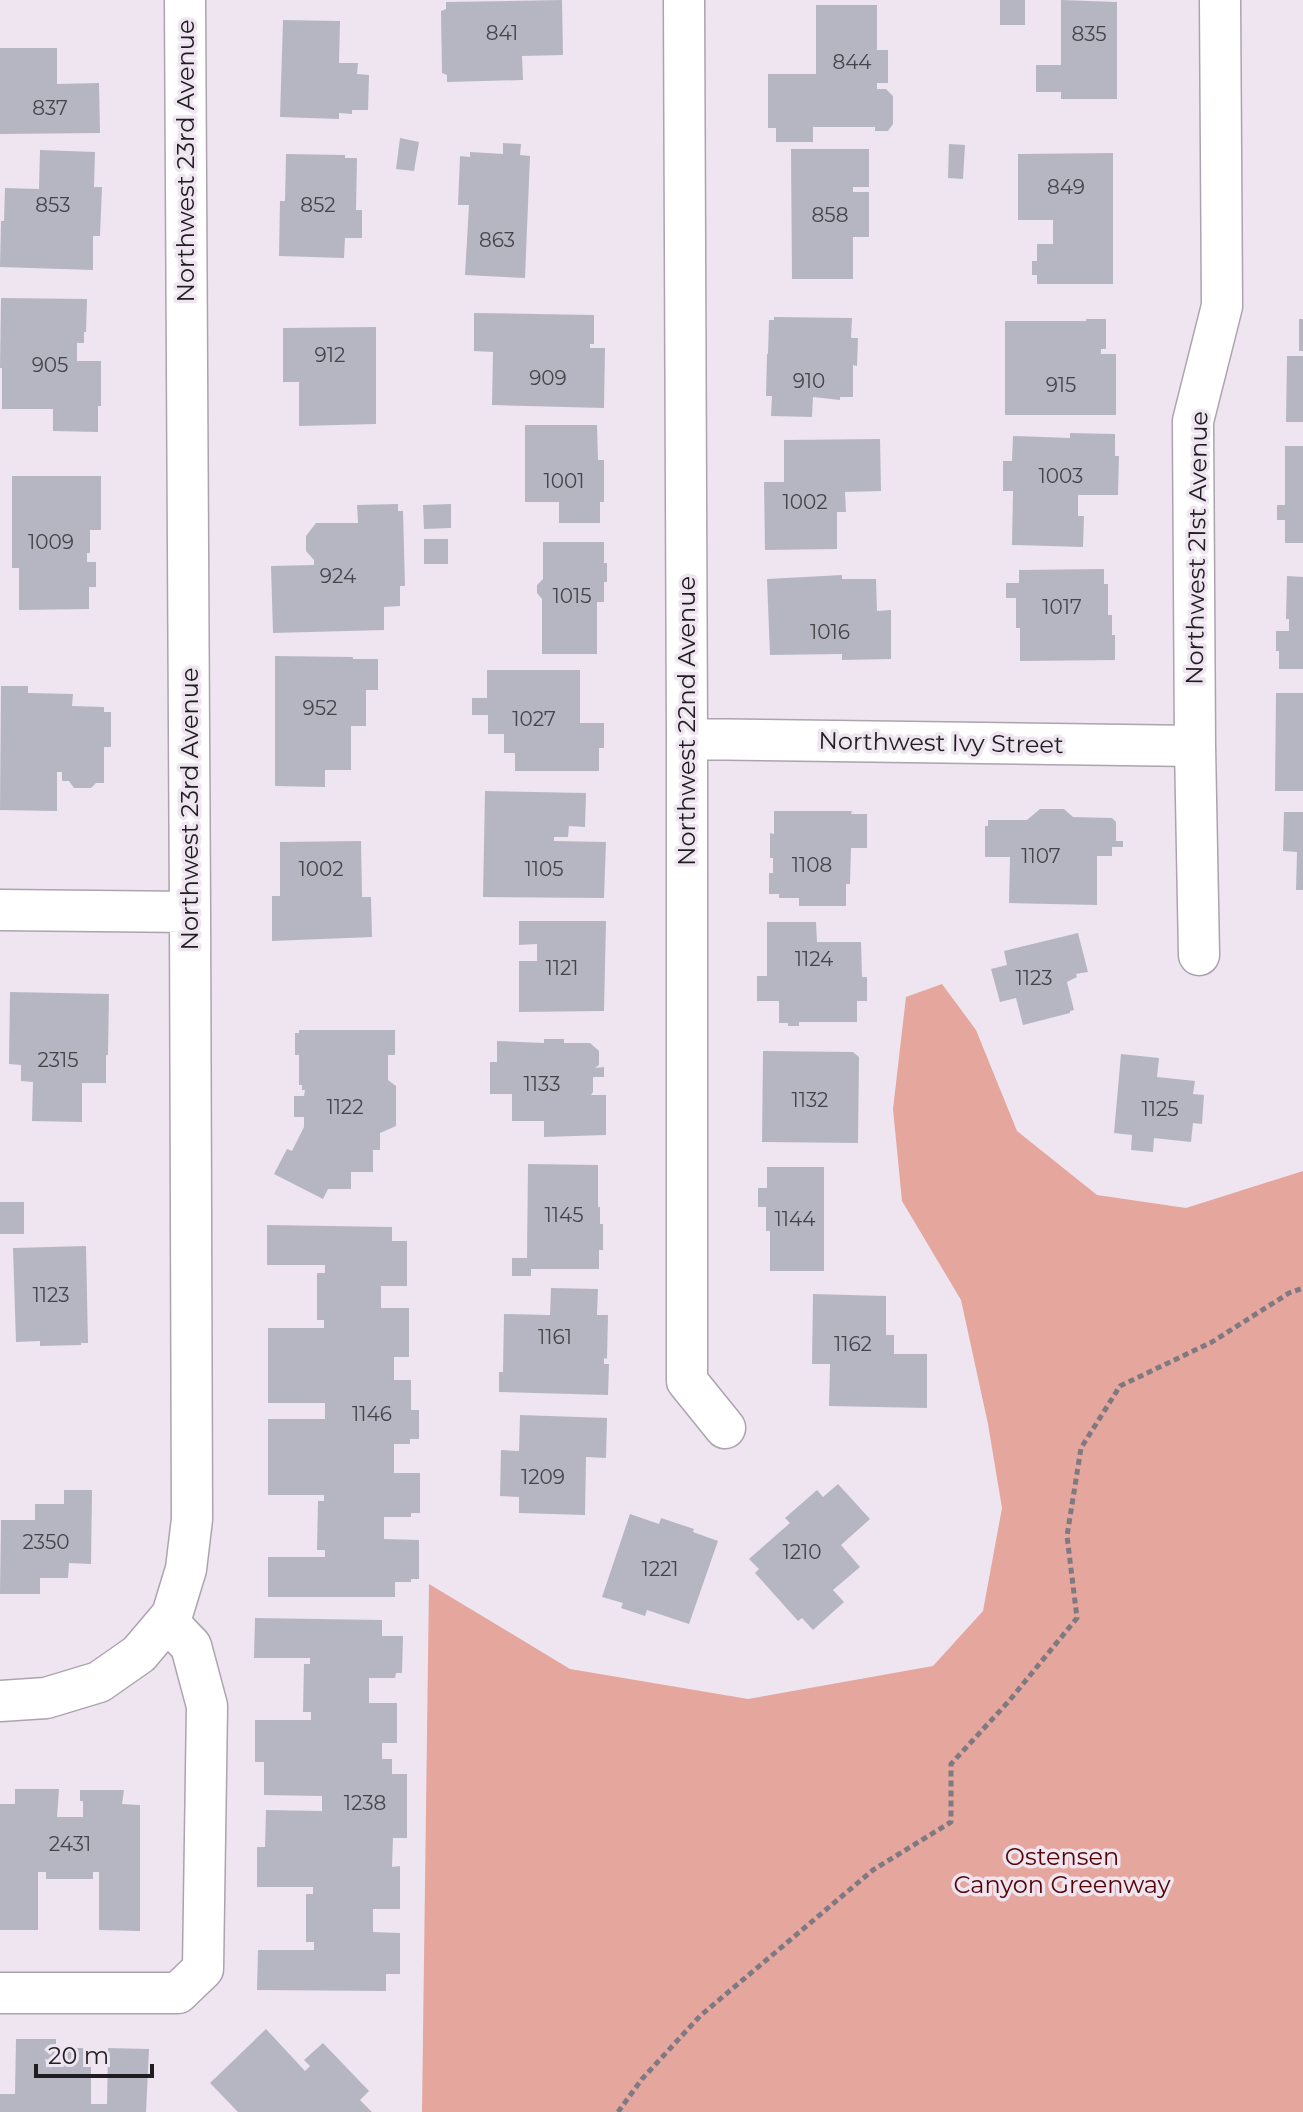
<svg xmlns="http://www.w3.org/2000/svg" width="1303" height="2112" font-family="Montserrat,sans-serif">
<style>
.green{fill:#e4a69d}
.building{fill:#b6b6c3}
.lines{fill:none;stroke-linecap:round;stroke-linejoin:round}
.minor-casing{stroke:#aca3ae;stroke-width:43}
.path{stroke:#7f7a81;stroke-width:5;stroke-dasharray:6 4;stroke-linecap:butt}
.minor{stroke:#fff;stroke-width:40}
.labels{text-anchor:middle;stroke-width:7;stroke-linejoin:round;paint-order:stroke}
.number-label{font-size:20px;fill:#46434a}
.street-label{font-size:24px;fill:#201d21;stroke:#eee5f0}
.park-label{font-size:24px;fill:#550403;stroke:#eee5f0}
</style>
<rect width="100%" height="100%" fill="#eee5f0"/>
<path class="green" d="M942,984l34,46 41,101 80,64 89,13 117,-37v941h-881l7,-528 141,85 178,30 185,-33 50,-55 19,-103 -14,-84 -27,-124 -59,-99 -9,-92 13,-112z"/>
<path class="building" d="M562,0l1,55 -41,1 1,24 -76,2v-7l-5,-2 -1,-62 5,-2v-7z
M1000,0h25v25h-25z
M1061,0l56,2v97h-56v-7h-25v-27h25z
M816,5h61v45h11v33h-11v6h9l7,7v28l-5,7h-13v-4h-62v15h-37v-14h-8v-54h48z
M283,20l57,1 -1,42h19l-1,11 12,1 -1,35h-16v4l-13,-1v6l-59,-2z
M0,48h57v36l42,-1 1,50 -100,1z
M400,138l19,4 -5,29 -18,-2z
M503,143l18,1 -1,11 10,1 -5,122 -60,-3 4,-70h-11l2,-49 10,1v-5l33,2z
M949,144l16,1 -2,34 -15,-1z
M791,149h78v38h-16v5h16v45h-16v42h-61z
M40,150l55,2 -1,35h8l-2,49h-7v34l-93,-3 1,-46h3l1,-33 34,1z
M1113,153v131h-76v-9h-5v-14h5v-17h16v-24h-35v-66z
M286,154l59,1v3h12l-1,52h6v28h-17l-1,20 -65,-2 1,-55h5z
M1,298l86,1 -1,33h-2v11h-7v18h24v45h-3v26l-45,-1v-22h-51v-41h-2z
M474,313l120,2v29h-4v4h15l-1,60 -112,-3 1,-53 -19,-1z
M774,317l78,1 -1,20h7l-1,28 -4,-1v32h-13v3l-27,-3 -1,20 -41,-1 1,-20h-6l1,-42h1l1,-34h5z
M1086,319h20v30h-5v5h15v61h-111v-94h81z
M1299,319h4v32h-4z
M376,327v97l-77,2v-44h-16v-54z
M1287,356h16v66h-17z
M525,425h72l1,35h6v42h-4v21h-41v-21h-34z
M1070,433l45,1v22h4l-1,39h-40v21h6l-1,31 -71,-2 1,-54h-10v-30h9l1,-25 57,2z
M880,439l1,52 -36,1 1,20h-9v37l-72,1 -1,-68h20v-42z
M1285,446h18v97h-18v-23h-8v-15h8z
M12,476h89v54h-11v23h-3v9h9v25h-7v22l-70,1v-42h-7z
M398,504v7h5l2,75h-5v20l-16,1v23l-111,3 -2,-67 43,-1v-5l-8,-9v-15l10,-13h42l-1,-18z
M451,504v24l-27,1 -1,-24z
M424,539h24v25h-24z
M543,542h61v21h3v19h-3v20h-7v52h-55v-55l-5,-6v-8l6,-6z
M1104,569v15h4v31h4v20h3v25l-95,1v-33h-4v-30h-10v-15h13v-13z
M842,575v4h34l1,32 14,-1v49l-49,1v-6l-72,1 -3,-76z
M1287,576l16,1v92h-24v-18h-3v-20h13v-12h-3z
M275,656l78,1v2h25v31h-12v36h-15v44h-26v17l-50,-1z
M487,670h93v53h24v25h-5v23h-84v-18h-11v-19h-16v-19h-16v-17h15z
M1,686h27v7l45,1 -1,12 32,1v5h7v35h-7v36h-8l-5,5h-17l-5,-7h-7v-9h-5v39l-57,-1z
M1276,693h27v98h-28z
M485,791l101,2 -1,34 -16,-1 -1,11h-14v4l52,1 -2,56 -121,-1z
M1040,809h24l9,8 39,1 4,4v19h7v6h-11v9h-15v49l-88,-2 1,-46h-25v-31h3v-6h39z
M774,811h78l-1,3h16v34h-16l-1,36h-4v22h-47v-8h-20v-4h-10v-21h4v-15h-3v-25l4,1z
M1284,812h19v78h-7l1,-38 -14,-1z
M361,841l1,56h9l1,40 -100,4v-45h8v-54z
M519,921h87l-2,90 -85,1v-51h18v-17l-18,1z
M767,922h49l1,20h44l1,35h5v24h-10v21h-58v4h-11v-3h-9v-22h-22v-25h10z
M1078,933l10,39 -12,2 1,3 -10,5 7,28 -4,1v2l-47,12 -7,-27 -16,4 -9,-33 16,-4 -3,-14z
M10,992l99,2 -1,61h-2v28h-24v39l-50,-1 1,-39 -12,-1v-16l-12,-1z
M299,1030h96v25h-7v25l8,6v40l-16,7v17h-7v22h-22v17h-23l-5,10 -49,-25 13,-25 5,2 12,-24v-10h-10v-21h10l1,-6h-3v-5h-3v-30h-4v-22h4z
M544,1039h20v4h26l9,8v14l-4,3 9,-1v10h-11v15l-2,3h15v40l-62,2v-16h-32v-27h-22v-32h7v-21l47,2z
M763,1051l90,1 6,5 -1,86 -96,-1z
M1121,1054l38,4 -2,19 38,4 -2,13 11,1 -2,29 -9,-1 -2,19 -37,-4 -1,14 -22,-2 1,-15 -18,-2z
M528,1164l70,1v42h2v17h3v26h-4v19h-68v7h-19v-18h15z
M767,1167h57v104h-54v-40h-4v-24h-8v-19h9z
M0,1202h24v32h-24z
M267,1225l125,2v14h15v45h-26v22h28v49h-15v23h17v30h8v29h-9v5h-16v29h26v40h-9v4h-27v22l35,1v39h-8v3h-16v15h-127v-40h57v-7h-8l1,-49h6v-6h-56v-76h57v-16h-57v-75h56v-8h-7v-47h8v-8h-58z
M86,1246l2,97h-7v2l-41,1v-5l-24,1 -3,-94z
M551,1288l47,1 -1,26h11l-1,44 -3,-1v6h5l-1,31 -109,-3v-20h4l1,-58 46,1z
M813,1294l73,2v39h8v19h33v54l-98,-2 1,-42h-18z
M520,1415l87,3 -1,40 -20,-1 -1,58 -66,-2v-16l-19,-1 1,-46 18,1z
M838,1484l32,35 -29,26 19,22 -27,23 11,12 -31,28 -11,-12 -4,3 -43,-48 4,-4 -10,-10 41,-36 -5,-5 32,-28 6,7z
M64,1490h28l-1,74 -22,-1 -1,15h-28v16h-40l1,-74h34v-16h29z
M630,1514l29,10 2,-6 33,11 -1,3 25,9 -29,83 -42,-14 -2,6 -24,-8 2,-5 -21,-6z
M255,1618l127,2v16h21l-1,37h-6l-1,5h-26v25h28v40h-15v16h10v15h15v64h-14l-1,29 8,-1v43h-27v23l27,1v41h-14v17l-129,-1 1,-40h56v-8h-8v-48h7v-7h-56v-40h8l1,-37 56,1v-15l-58,-1v-33h-9v-42h56v-8h-8l1,-48h6v-6h-56z
M15,1789h44l-2,28h26v-16h-3v-11h44l-2,14 18,1v126l-41,-1v-58h-6v7h-47v-7h-8v58h-38v-126h15z
M266,2029l39,42 5,-5 -6,-6 19,-17 46,48 -9,9 12,12h-134l-28,-29z
M16,2039h40v9h35v56h16l1,-56 41,1 -3,63h-146v-18h15z"/>
<g class="lines">
<defs>
<path id="minor" d="M684,0l3,739v642l38,47
M687,739l508,7
M0,910l190,2
M1199,955l-4,-209 -2,-325 29,-115 -2,-306
M0,1701l46,-3 53,-16 40,-28 33,-39 14,-46 6,-50 -2,-607 -5,-912
M0,1993h178l25,-24 4,-263 -16,-60 -24,-25"/>
</defs>
<use href="#minor" class="minor-casing"/>
<path class="path" d="M618,2112l24,-33 58,-63 173,-146 78,-48v-58l58,-63 68,-83 -10,-82 14,-88 39,-62 92,-44 77,-49 14,-5"/>
<use href="#minor" class="minor"/>
</g>
<g class="labels">
<g class="number-label">
<text x="502" y="40">841</text>
<text x="1089" y="41">835</text>
<text x="852" y="69">844</text>
<text x="50" y="115">837</text>
<text x="1066" y="194">849</text>
<text x="53" y="212">853</text>
<text x="318" y="212">852</text>
<text x="830" y="222">858</text>
<text x="497" y="247">863</text>
<text x="330" y="362">912</text>
<text x="50" y="372">905</text>
<text x="548" y="385">909</text>
<text x="809" y="388">910</text>
<text x="1061" y="392">915</text>
<text x="1061" y="483">1003</text>
<text x="564" y="488">1001</text>
<text x="805" y="509">1002</text>
<text x="51" y="549">1009</text>
<text x="338" y="583">924</text>
<text x="572" y="603">1015</text>
<text x="1062" y="614">1017</text>
<text x="830" y="639">1016</text>
<text x="320" y="715">952</text>
<text x="534" y="726">1027</text>
<text x="1041" y="863">1107</text>
<text x="812" y="872">1108</text>
<text x="321" y="876">1002</text>
<text x="544" y="876">1105</text>
<text x="814" y="966">1124</text>
<text x="562" y="975">1121</text>
<text x="1034" y="985">1123</text>
<text x="58" y="1067">2315</text>
<text x="542" y="1091">1133</text>
<text x="810" y="1107">1132</text>
<text x="345" y="1114">1122</text>
<text x="1160" y="1116">1125</text>
<text x="564" y="1222">1145</text>
<text x="795" y="1226">1144</text>
<text x="51" y="1302">1123</text>
<text x="555" y="1344">1161</text>
<text x="853" y="1351">1162</text>
<text x="372" y="1421">1146</text>
<text x="543" y="1484">1209</text>
<text x="46" y="1549">2350</text>
<text x="802" y="1559">1210</text>
<text x="660" y="1576">1221</text>
<text x="365" y="1810">1238</text>
<text x="70" y="1851">2431</text>
</g>
<g class="street-label">
<text transform="translate(186 161) rotate(-90)" y="8">Northwest 23rd Avenue</text>
<text transform="translate(1197 548) rotate(-89)" y="8">Northwest 21st Avenue</text>
<text transform="translate(687 721) rotate(-90)" y="8">Northwest 22nd Avenue</text>
<text transform="translate(941 743) rotate(1)" y="8">Northwest Ivy Street</text>
<text transform="translate(190 809) rotate(-90)" y="8">Northwest 23rd Avenue</text>
</g>
<g class="park-label">
<text x="1062" y="1865">Ostensen<tspan x="1062" dy="28">Canyon Greenway</tspan></text>
</g>
</g>
<path d="M36 2064v12h116v-12" fill="none" stroke="#201d21" stroke-width="4"/>
<text x="48" y="2064" font-size="24" fill="#201d21" stroke="#eee5f0" stroke-width="6" paint-order="stroke">20 m</text>
</svg>
